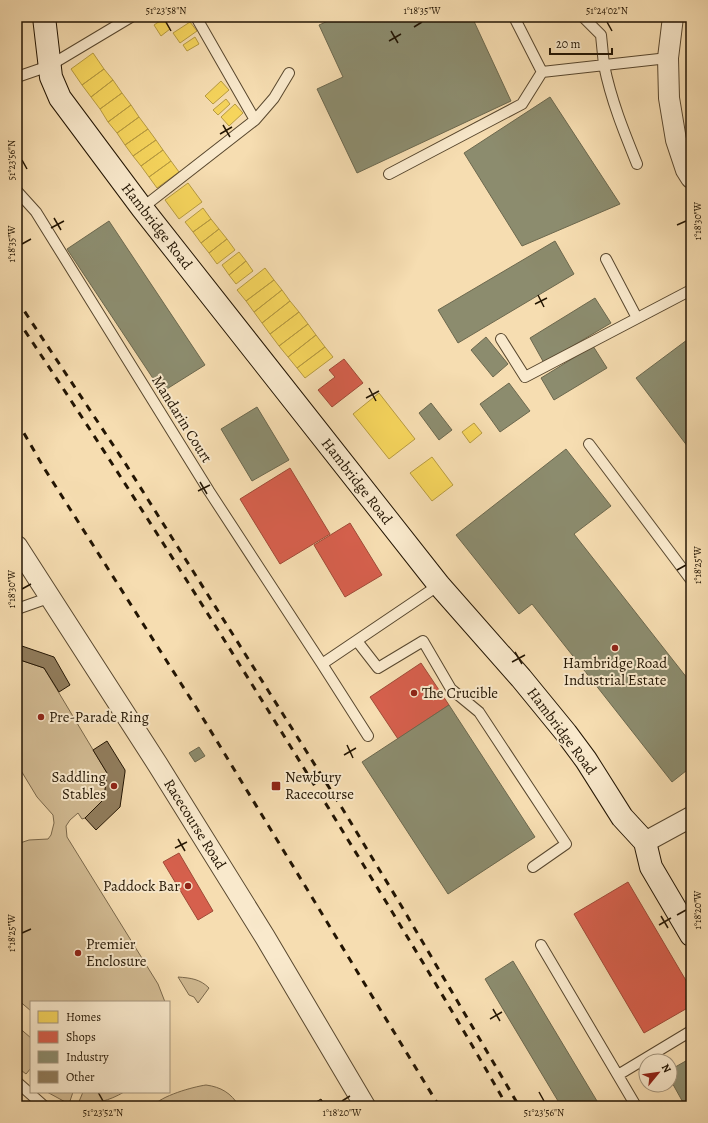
<svg xmlns="http://www.w3.org/2000/svg" width="708" height="1123" font-family="Alegreya,serif">
<style>
.green{fill:#d2bb93;stroke:#7a684b}
.homes{fill:#f6d55c;stroke:#b79b41}
.shops{fill:#d6604d;stroke:#a04a37}
.industry{fill:#8c8c6e;stroke:#6c684e}
.building{fill:#917d5d;stroke:#231503}
.lines{fill:none;stroke-linecap:round;stroke-linejoin:round}
.service-casing{stroke:#58472e;stroke-width:12}
.minor-casing{stroke:#58472e;stroke-width:22}
.secondary-casing{stroke:#231503;stroke-width:24}
.service{stroke:#f9e9cc;stroke-width:10}
.minor{stroke:#f9e9cc;stroke-width:20}
.secondary{stroke:#f9e9cc;stroke-width:22}
.rail{stroke:#231503;stroke-width:3;stroke-dasharray:7 7;stroke-linecap:butt}
.ticks{fill:none;stroke:#231503;stroke-width:1.5}
.poi-dot{fill:#8f2418;stroke:#f9e9cc;stroke-width:1.5}
.labels{text-anchor:middle;stroke-width:4;stroke-linejoin:round;paint-order:stroke}
.street-label{font-size:15px;fill:#231503;stroke:#f9e9cc}
.poi-label{font-size:15px;fill:#231503;stroke:#f9e9cc;text-anchor:start}
.neatline{fill:none;stroke:#231503;stroke-width:1.5}
.ticks-label{font-size:10px;text-anchor:middle;fill:#231503}
</style>
<rect width="100%" height="100%" fill="#f6ddb1"/>
<filter id="stains"><feTurbulence type="fractalNoise" baseFrequency=".005" numOctaves="4"/><feColorMatrix values="0 0 0 0 .2 0 0 0 0 .09 0 0 0 0 .02 0 0 0 .5 -.17"/></filter>
<radialGradient id="worn" r=".72"><stop offset=".6" stop-color="#630" stop-opacity="0"/><stop offset="1" stop-color="#630" stop-opacity=".3"/></radialGradient>
<path class="green" d="M20,660l24,8 63,105 -3,26 -19,19 -3,1 -4,-6 -8,7 -4,6 1,11 91,147 7,18h-134v9l-14,-12v-155l12,-4 19,-1 3,-4 3,-12 -1,-8 -16,-18 -20,-33v-103z
M178,977c13,1 22,2 31,11l-11,15 -4,-6 -5,-2z
M17,1026l14,12v30l-5,6 -9,-7z
M206,1085c15,2 25,8 33,21h-86c8,-10 39,-19 53,-21z
M47,1092h26l-4,12z
M83,1092h41c-15,9 -29,12 -46,12z"/>
<path class="homes" d="M199,17h14l-11,6z
M163,19l7,10 -9,7 -7,-11z
M190,22l7,9 -17,12 -7,-10z
M195,37l4,7 -12,7 -4,-6z
M93,53l11,16 -22,16 -11,-16z
M104,69l9,11 -22,17 -9,-12z
M113,80l9,13 -22,16 -9,-12z
M221,81l8,9 -16,14 -8,-8z
M122,93l9,12 -23,17 -8,-13z
M226,99l4,5 -12,11 -5,-5z
M235,104l8,9 -14,13 -8,-9z
M131,105l8,12 -22,16 -9,-11z
M139,117l9,12 -23,16 -8,-12z
M148,129l8,11 -23,16 -8,-11z
M156,140l7,10 -22,16 -8,-10z
M163,150l8,11 -22,16 -8,-11z
M171,161l8,11 -22,16 -8,-11z
M188,183l14,19 -23,17 -14,-19z
M203,208l8,11 -18,13 -8,-10z
M211,219l8,10 -18,14 -8,-11z
M219,229l8,10 -18,14 -8,-10z
M227,239l8,11 -18,14 -8,-11z
M239,252l7,9 -17,14 -7,-10z
M246,261l7,10 -17,13 -7,-9z
M265,268l9,12 -28,21 -9,-11z
M274,280l8,10 -28,22 -8,-11z
M282,290l8,11 -28,22 -8,-11z
M290,301l9,11 -29,22 -8,-11z
M299,312l9,12 -29,22 -9,-12z
M308,324l8,11 -28,22 -9,-11z
M316,335l9,12 -28,21 -9,-11z
M325,347l8,10 -28,21 -8,-10z
M379,393l36,46 -26,20 -36,-45z
M474,423l8,10 -12,10 -8,-11z
M432,457l21,28 -21,16 -22,-28z"/>
<path class="shops" d="M344,359l19,24 -31,24 -14,-17 17,-13 -6,-7z
M290,468l40,66 -50,30 -40,-65z
M350,523l32,52 -37,22 -31,-52z
M421,663l28,42 -51,34 -28,-42z
M179,853l34,58 -15,9 -35,-58z
M628,882l63,107v17l-47,27 -70,-119z"/>
<path class="industry" d="M337,17h135l39,84 -154,72 -40,-84 26,-12 -24,-52z
M550,97l70,107 -98,42 -58,-93z
M109,221l96,144 -43,27 -95,-143z
M555,241l19,33 -116,69 -20,-33z
M595,298l16,25 -67,40 -14,-25z
M486,337l22,27 -15,13 -22,-27z
M691,337v114l-55,-73z
M593,346l14,22 -53,32 -13,-22z
M509,383l21,28 -30,21 -20,-28z
M431,403l21,27 -13,10 -20,-27z
M257,407l32,53 -37,21 -31,-52z
M566,449l45,57 -37,28 117,149v84l-19,15 -140,-178 -13,10 -63,-79z
M449,705l86,132 -87,57 -86,-132z
M199,747l6,9 -10,6 -6,-9z
M513,961l87,145h-39l-76,-127z
M691,1058v48h-6l-15,-27v-9z"/>
<path class="building" d="M19,645l35,12 16,28 -11,7 -15,-24 -24,-8 -3,1v-15z
M107,741l18,29v2l-5,35 -24,23 -11,-12 19,-19 3,-26 -14,-23z
M321,1099l4,7h-16z"/>
<g class="lines">
<defs>
<path id="service" d="M196,17l59,103
M514,17l28,55
M583,17l18,18c1,10 2,20 3,30 7,35 20,67 33,99
M542,72l126,-14
M17,77l32,-11 82,-49
M389,174l133,-70 20,-32
M17,191l19,21 173,279 113,173 117,-79
M142,208l113,-88 19,-22 15,-25
M606,259l31,59
M501,339l24,38 166,-87
M589,444l102,136
M17,609l34,-12
M357,641l21,27 45,-27 28,48 28,23 87,132 -33,23
M322,664l46,72
M541,945l95,161
M618,1075l73,-44
M17,1082l27,24"/>
<path id="minor" d="M673,17l-5,41 1,40 7,42 10,30 5,8
M17,546l141,219 107,172 100,169
M645,842l46,-25"/>
<path id="secondary" d="M44,17l7,60 9,21 82,110 297,377 82,93 45,55 20,27 36,57 23,25 6,25 40,68"/>
</defs>
<use href="#service" class="service-casing"/>
<use href="#minor" class="minor-casing"/>
<use href="#secondary" class="secondary-casing"/>
<use href="#service" class="service"/>
<use href="#minor" class="minor"/>
<use href="#secondary" class="secondary"/>
<path class="rail" d="M17,300l108,163 217,345 60,99 117,199
M17,319c101,151 198,305 293,459 67,109 134,217 197,328
M17,421l27,47 157,247 238,391"/>
</g>
<path class="ticks" d="M166,22l5,9M607,22l5,9M414,27l8,-5M391,31l7,12M389,41l12,-7M223,125l7,12M220,134l12,-7M22,160l5,9M54,218l7,12M677,225l9,-4M51,228l13,-7M22,244l9,-5M538,295l6,12M535,304l12,-6M369,388l7,13M366,398l13,-7M200,482l7,12M198,491l12,-6M677,570l9,-5M22,589l9,-5M515,652l7,12M512,662l13,-7M347,745l6,13M344,755l12,-7M178,839l7,12M175,848l12,-6M677,915l9,-5M661,916l7,12M659,925l12,-7M22,933l9,-4M493,1009l7,12M490,1019l12,-7M98,1092l5,9M539,1092l5,9M342,1101l8,-5"/>
<g class="poi-dot">
<circle cx="615" cy="648" r="4"/>
<circle cx="414" cy="693" r="4"/>
<circle cx="41" cy="717" r="4"/>
<circle cx="114" cy="786" r="4"/>
<rect x="271" y="781" width="10" height="10" rx="2"/>
<circle cx="188" cy="886" r="4"/>
<circle cx="78" cy="953" r="4"/>
</g>
<g class="labels">
<g class="street-label">
<text transform="translate(157 226) rotate(52)" y="5">Hambridge Road</text>
<text transform="translate(182 419) rotate(58)" y="5">Mandarin Court</text>
<text transform="translate(357 481) rotate(52)" y="5">Hambridge Road</text>
<text transform="translate(562 731) rotate(53)" y="5">Hambridge Road</text>
<text transform="translate(195 824) rotate(58)" y="5">Racecourse Road</text>
</g>
<g class="poi-label">
<text x="615" y="668" text-anchor="middle">Hambridge Road<tspan x="615" dy="17">Industrial Estate</tspan></text>
<text x="422" y="698">The Crucible</text>
<text x="49" y="722">Pre-Parade Ring</text>
<text x="106" y="782" text-anchor="end">Saddling<tspan x="106" dy="17">Stables</tspan></text>
<text x="285" y="782">Newbury<tspan x="285" dy="17">Racecourse</tspan></text>
<text x="180" y="891" text-anchor="end">Paddock Bar</text>
<text x="86" y="949">Premier<tspan x="86" dy="17">Enclosure</tspan></text>
</g>
</g>
<rect width="708" height="1123" fill="none" stroke="#f6ddb1" stroke-width="44"/>
<rect x="30" y="1001" width="140" height="92" fill="#f9e9cc" stroke="#a3947c"/>
<rect x="38" y="1011" width="20" height="12" fill="#f6d55c" stroke="#a3947c"/>
<text x="66" y="1021" font-size="12" fill="#231503">Homes</text>
<rect x="38" y="1031" width="20" height="12" fill="#d6604d" stroke="#a3947c"/>
<text x="66" y="1041" font-size="12" fill="#231503">Shops</text>
<rect x="38" y="1051" width="20" height="12" fill="#8c8c6e" stroke="#a3947c"/>
<text x="66" y="1061" font-size="12" fill="#231503">Industry</text>
<rect x="38" y="1071" width="20" height="12" fill="#917d5d" stroke="#a3947c"/>
<text x="66" y="1081" font-size="12" fill="#231503">Other</text>
<g transform="translate(658 1073) rotate(61)"><circle r="19" fill="#f9e9cc" stroke="#a3947c"/>
<path d="M0-3L7 15L0 10L-7 15Z" fill="#8f2418"/>
<text y="-6" font-size="11" font-weight="bold" text-anchor="middle" fill="#231503">N</text>
</g>
<path d="M550 48v6h62v-6" fill="none" stroke="#231503" stroke-width="2"/>
<text x="556" y="48" font-size="12" fill="#231503" stroke="#f9e9cc" stroke-width="3" paint-order="stroke">20 m</text>
<rect x="22" y="22" width="664" height="1079" class="neatline"/>
<g class="ticks-label">
<text x="166" y="14">51°23'58"N</text>
<text x="422" y="14">1°18'35"W</text>
<text x="607" y="14">51°24'02"N</text>
<text transform="translate(11 160) rotate(-90)" y="4">51°23'56"N</text>
<text transform="translate(697 221) rotate(-90)" y="4">1°18'30"W</text>
<text transform="translate(11 244) rotate(-90)" y="4">1°18'35"W</text>
<text transform="translate(697 565) rotate(-90)" y="4">1°18'25"W</text>
<text transform="translate(11 589) rotate(-90)" y="4">1°18'30"W</text>
<text transform="translate(697 910) rotate(-90)" y="4">1°18'20"W</text>
<text transform="translate(11 933) rotate(-90)" y="4">1°18'25"W</text>
<text x="103" y="1116">51°23'52"N</text>
<text x="342" y="1116">1°18'20"W</text>
<text x="544" y="1116">51°23'56"N</text>
</g>
<rect width="100%" height="100%" filter="url(#stains)"/>
<rect width="100%" height="100%" fill="url(#worn)"/>
</svg>
